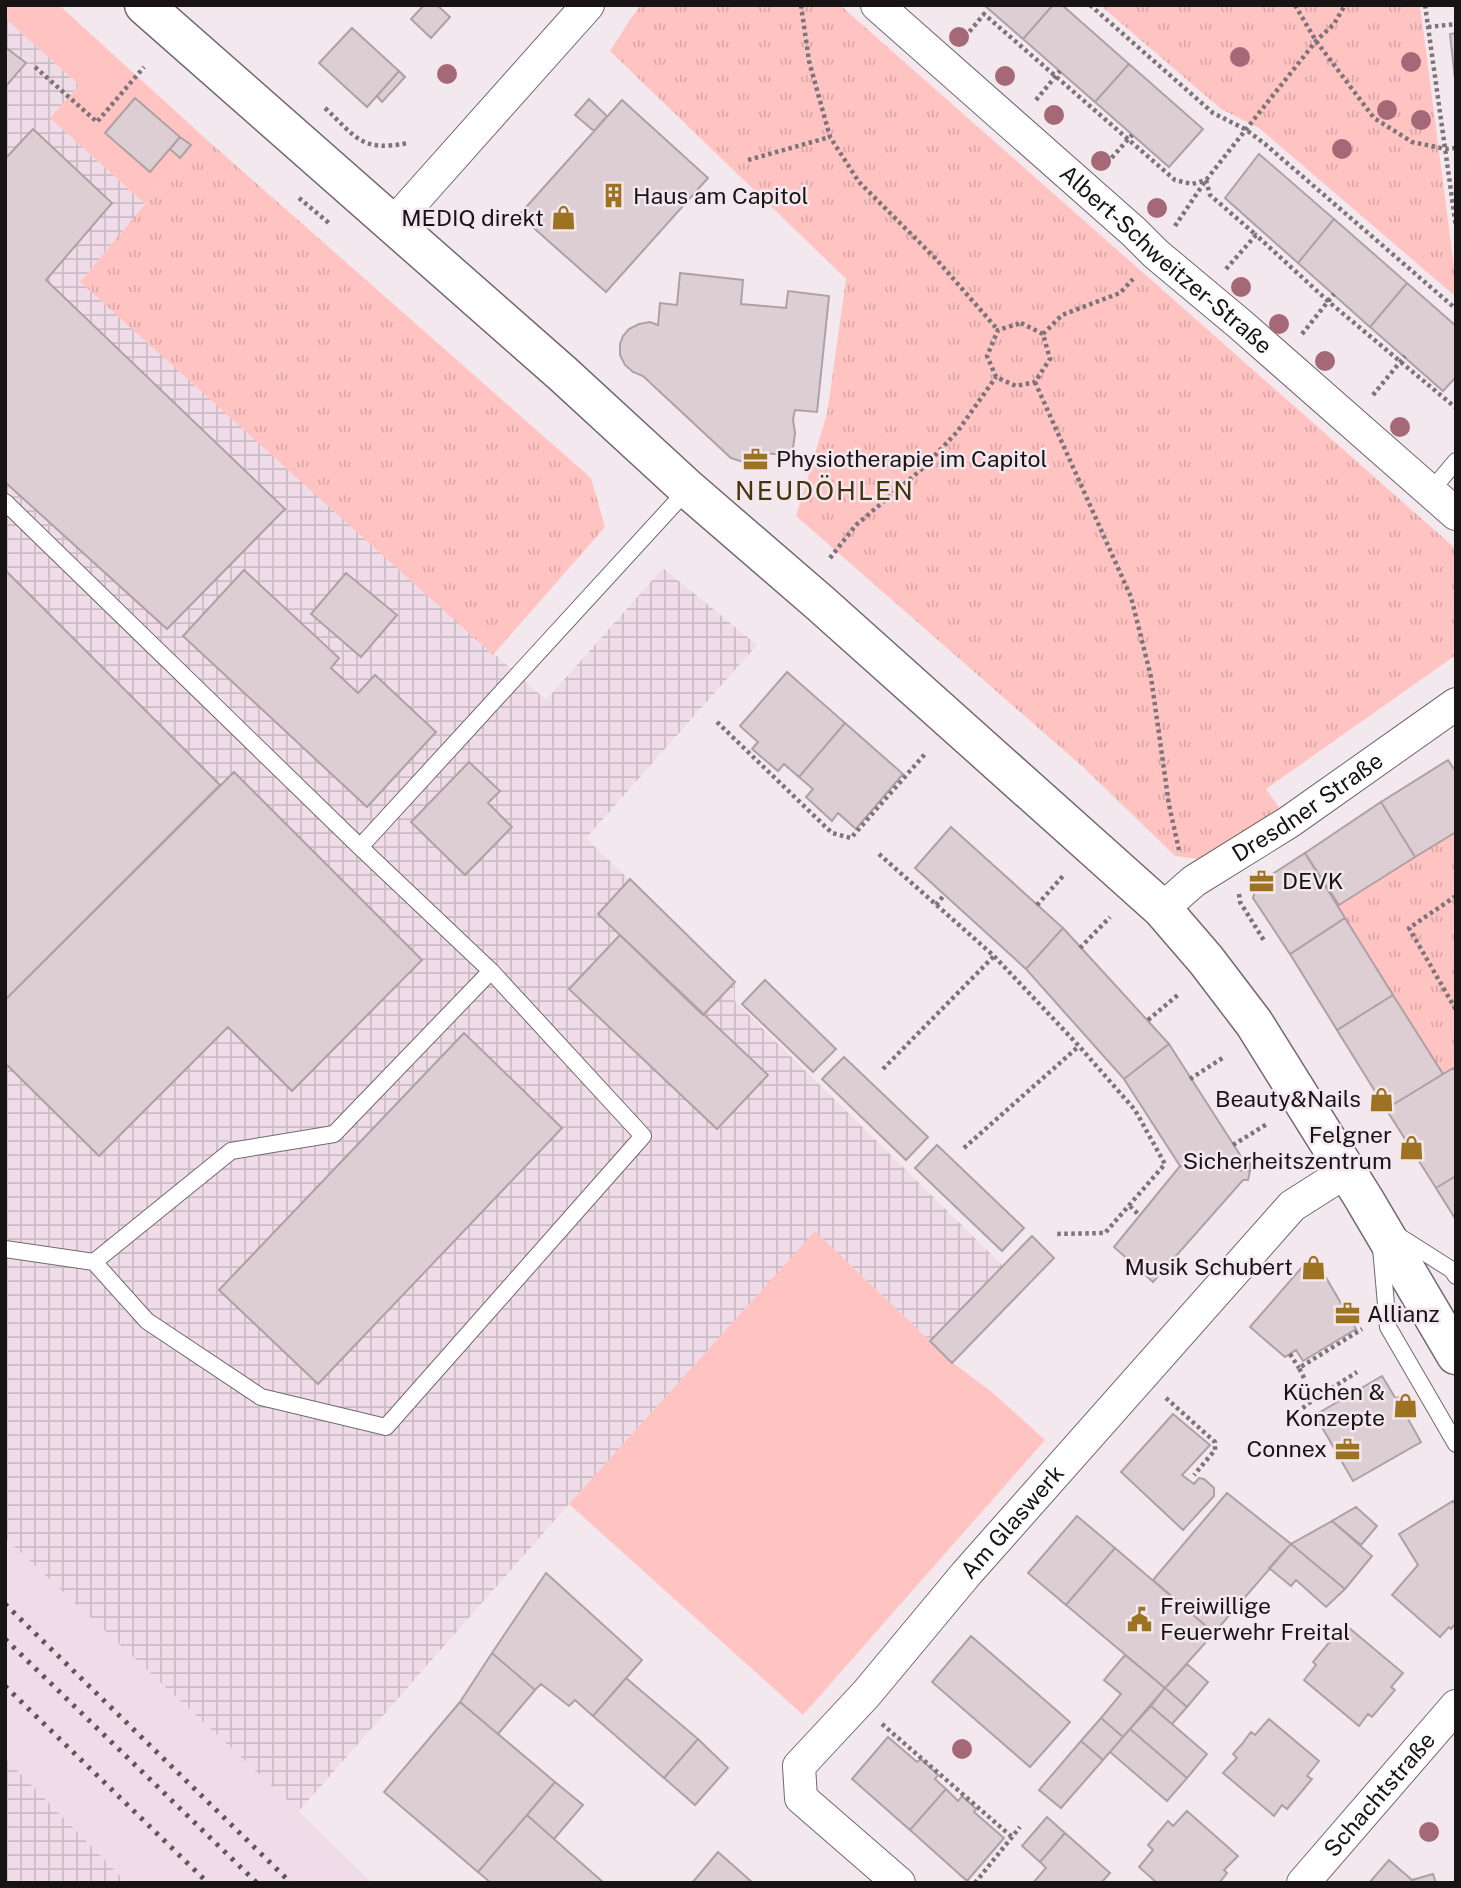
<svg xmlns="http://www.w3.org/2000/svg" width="1461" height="1888" font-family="'Public Sans',sans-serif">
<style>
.built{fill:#efdce8}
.industrial{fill:url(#industrial-grid)}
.grass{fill:#ffc4c2}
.park{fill:url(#park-tufts)}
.building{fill:#dcced2;stroke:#aea0a4;stroke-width:2}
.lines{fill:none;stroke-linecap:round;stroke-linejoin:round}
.service-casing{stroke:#72686e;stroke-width:18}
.minor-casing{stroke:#72686e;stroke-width:34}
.tertiary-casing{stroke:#72686e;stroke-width:41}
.path{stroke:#7c7478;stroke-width:4.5;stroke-dasharray:3.5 3.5;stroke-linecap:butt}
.service{stroke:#fff;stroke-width:16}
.minor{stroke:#fff;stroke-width:32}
.tertiary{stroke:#fff;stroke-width:38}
.rail{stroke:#5d565a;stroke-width:5;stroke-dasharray:3.5 7;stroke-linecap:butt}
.tree{fill:#a56876}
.labels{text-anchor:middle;stroke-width:5;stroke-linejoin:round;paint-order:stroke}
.poi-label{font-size:23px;fill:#181416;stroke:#f4e8ef;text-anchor:end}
.street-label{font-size:23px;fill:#181416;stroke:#f4e8ef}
.quarter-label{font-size:26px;letter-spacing:2px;fill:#46320b;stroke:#f4e8ef}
</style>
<defs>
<pattern id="industrial-grid" width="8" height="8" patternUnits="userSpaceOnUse" patternTransform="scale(1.75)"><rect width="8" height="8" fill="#efdce8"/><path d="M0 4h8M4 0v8" fill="none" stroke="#ccbcc6"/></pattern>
<pattern id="park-tufts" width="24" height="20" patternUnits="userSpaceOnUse" patternTransform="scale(1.75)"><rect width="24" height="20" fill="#ffc4c2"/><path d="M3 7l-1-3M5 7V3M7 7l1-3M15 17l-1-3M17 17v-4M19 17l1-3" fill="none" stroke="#daa8a6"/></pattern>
</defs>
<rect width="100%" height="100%" fill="#f4e8ef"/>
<path class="built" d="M5,1538l294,273 73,72h-245l-122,-125z"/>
<path class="industrial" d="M5,18l74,67 -29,33 95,86 -65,78 466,418 117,-132 94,77 -171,193 149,144v19l268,265 -73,75 -115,-109 -246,272 -270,307 -294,-273z
M5,1758l122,125h-122z"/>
<path class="grass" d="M5,5h54l146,133 -60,66 -95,-86 29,-33 -74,-67z
M815,1231l137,131 41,31 52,47 -242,275 -234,-211z"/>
<path class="park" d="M641,5h199l616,544v106l-190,134 15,21 -74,50 -32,-4 -92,-89 -287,-251 31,-102 19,-135 -236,-228 21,-33z
M1100,5h320l36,277v15l-197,-169 -38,-19z
M205,138l386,340 14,49 -112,128 -413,-373 65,-78z
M1456,832v240l-3,-4 -10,6 -105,-168z"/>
<path class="building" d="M424,5h13l13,12 -19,21 -20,-19z
M984,5h69l-30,34z
M1053,5h9l67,59 -34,38 -72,-63z
M352,28l47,43 -32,36 -48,-44z
M1456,33v55l-6,-54z
M5,47l21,16 -19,22 -2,-1z
M1129,64l74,65 -34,38 -74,-65z
M399,71l6,6 -23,25 -5,-6z
M135,98l45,39 -30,35 -45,-39z
M589,99l18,17 -13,15 -19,-16z
M622,100l86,78 -102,114 -87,-77z
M33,129l79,74 -66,77 239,229 -118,120 -162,-147v-323z
M180,137l11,8 -11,13 -10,-9z
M1259,154l75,65 -36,44 -73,-65z
M1334,219l73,64 -37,44 -72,-64z
M680,273l63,7 -2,24 45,4 2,-17 41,5 -12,116 -22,-2 -2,9 2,14 -3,23 -27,-3 -19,10 -15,-5 -88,-82 -10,-4 -8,-7 -5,-10v-11l3,-8 6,-7 10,-5 11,-2 8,3 2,-22 17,2z
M1407,283l49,43v51l-13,14 -73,-64z
M5,570l215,215 -215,215z
M244,570l95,88 -8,10 27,25 17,-18 61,57 -69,75 -184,-171z
M346,573l51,42 -36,42 -50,-43z
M787,672l58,51 -46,54 -15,-13 -6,7 -26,-22 6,-7 -18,-16z
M845,723l58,51 -47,55 -18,-16 -6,8 -26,-24 7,-8 -14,-12z
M1448,760l8,12v60l-41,25 -34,-55z
M469,762l31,29 -12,12 24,24 -47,48 -54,-53z
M234,772l188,188 -130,131 -64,-64 -129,129 -94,-93v-63z
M1381,802l34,55 -76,48 -34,-52z
M951,827l112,101 -37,41 -111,-101z
M1305,853l40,65 -55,36 -37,-56 4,-14z
M630,879l105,103 -32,33 -105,-101z
M1345,918l48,77 -56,35 -47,-76z
M1063,928l106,116 -45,35 -98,-110z
M620,935l148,140 -51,54 -148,-140z
M765,980l71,69 -23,23 -71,-68z
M1393,995l50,79 -57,35 -49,-79z
M464,1033l98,95 -244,256 -99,-94z
M1169,1044l75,117 6,2v8l-70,-5 -56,-87z
M844,1057l84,80 -22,23 -84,-81z
M1453,1068l3,4v104l-20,12 -50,-79z
M937,1145l87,83 -22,23 -87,-83z
M1180,1166l70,5 -2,9h-5l-90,102 -39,-35z
M1456,1176v44l-20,-32z
M1032,1236l22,22 -102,105 -22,-22z
M1303,1266l18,3 35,60 -53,32 -7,-11 -11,7 -35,-30z
M1382,1376l14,23 4,-3 5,9 6,10 -4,2 14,25 -68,39 -38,-66z
M1173,1414l37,31 -28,30 12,9 5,-6 5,1 10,9v8l-31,34 -62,-58z
M1227,1493l64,51 -77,89 -61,-53z
M1453,1501l3,5v117l-5,6 -2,-2 -9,10 -48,-42 26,-30 -19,-31z
M1356,1507l21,19 -16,19 -29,-24z
M1077,1516l38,32 -49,57 -38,-32z
M1332,1521l40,35 -27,33 -54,-45z
M1291,1544l54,45 -19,18 -30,-27 -5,6 -22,-18z
M1115,1548l99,85 -49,55 -99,-83z
M546,1573l96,87 -49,56 -18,-16 -6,6 -28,-22 -6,6 -43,-37z
M1348,1627l55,46 -12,14 4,3 -23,27 -4,-3 -9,12 -55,-46 12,-15 -3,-3 19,-23 4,3z
M971,1636l99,86 -40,45 -98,-85z
M492,1653l43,37 -37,44 -38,-32z
M1125,1655l40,33 -42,49 -22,-19 20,-24 -17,-14z
M1187,1664l21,18 -21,25 -22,-19z
M626,1678l72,61 -34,39 -71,-62z
M1165,1688l22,19 -15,17 -21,-18z
M460,1702l95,80 -77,90 -94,-80z
M1151,1706l56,48 -20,24 -57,-49z
M1101,1718l22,19 -20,23 -22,-19z
M1269,1719l50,42 -12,15 5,3 -25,30 -5,-4 -8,11 -51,-43 14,-15 -4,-4 9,-10 9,-12 4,3z
M1130,1729l57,49 -20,23 -57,-49z
M888,1737l29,25 4,-3 17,16 -3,4 11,10 -36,41 -58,-51z
M698,1739l30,29 -33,37 -31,-27z
M1081,1741l22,19 -42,48 -22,-18z
M555,1782l28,23 -29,34 -27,-24z
M946,1789l12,12 4,-5 14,13 -2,3 30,26 -37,43 -57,-51z
M1187,1811l51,45 -14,14 3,3 -8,10h-62l-18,-16 14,-17 -5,-5 20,-24 5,5z
M527,1815l27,24 50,44h-113l-13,-11z
M1047,1817l18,16 -25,29 -18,-16z
M1065,1833l45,40 -9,10h-68l13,-15 -6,-6z
M718,1852l35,31h-61z
M1389,1860l23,20 4,3h-47z
M1433,1874l3,9h-20l-4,-3z"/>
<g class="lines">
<defs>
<path id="service" d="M1430,492l26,-31
M5,502l355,345 328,-358
M1397,1235l55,35 4,6
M1381,1248l7,79 68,117
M5,1249l89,13 137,-111 103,-17 157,-163
M94,1262l53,59 114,76 125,30 257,-291 -152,-165 -131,-124"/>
<g id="minor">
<path id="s1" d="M877,5l257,227 22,22 85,71 215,189"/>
<path d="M392,225l196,-220"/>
<path id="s2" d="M1162,909l32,-28 95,-59 167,-118"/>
<path id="s3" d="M899,1883l-98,-85 -2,-32 68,-73 99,-119 326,-368 55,-35"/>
<path id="s4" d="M1303,1883l153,-177"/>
</g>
<path id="tertiary" d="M144,5l419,369 125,115 132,114 342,306 44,51 48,63 110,176 92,156"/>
</defs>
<use href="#service" class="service-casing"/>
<use href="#minor" class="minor-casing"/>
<use href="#tertiary" class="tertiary-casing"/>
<path class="path" d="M801,5l8,56 21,76 29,45 77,77 62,71
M1090,5l123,108 32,16 20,15 191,165
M1295,5l21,36 58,77 38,24 34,7 10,-1
M1425,5l31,222
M1428,27l28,-3
M965,37l19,-23 191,166 17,4 14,-4 4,15 46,40
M35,67l62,55 47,-55
M1036,100l24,-29
M325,108c32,30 36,44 83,35
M748,160l82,-23
M1107,163l25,-28
M299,198l30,25
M1175,226l31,-46 110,-139 18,-17 11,-19
M1226,269l30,-34 73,67 127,106
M1021,323l22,11 7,25 -15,23 -19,4 -20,-9 -9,-21 11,-26z
M1043,334l19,-19 58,-22 13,-14
M1302,334l32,-40
M1035,382l96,215 20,80 18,128 10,45
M1373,395l32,-39
M830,558l26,-33 67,-57 34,-36 39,-55
M717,722l115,111 19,5 74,-84
M879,854l115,102 85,90 56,64 30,54 -60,69 -51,1
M1239,894l1,8 25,40
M1456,896l-47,32 47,82
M936,905l8,-10
M1037,905l26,-29
M1080,948l30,-31
M1148,1020l31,-26
M883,1069l111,-113
M1190,1079l34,-22
M1233,1145l34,-21
M964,1148l115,-102
M1401,1154l11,-6
M1130,1206l9,9
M1290,1354l9,14
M1304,1378l-5,-10 63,-39
M1166,1398l49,44v8l-21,25
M1286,1421l27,-21 44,-28
M882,1724l130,113
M975,1883l45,-56"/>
<use href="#service" class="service"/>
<use href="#minor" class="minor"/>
<use href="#tertiary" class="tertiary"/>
<path class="rail" d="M5,1604l286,279
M5,1639l252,244
M5,1686l203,197"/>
</g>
<g class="tree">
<circle cx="959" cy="37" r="10"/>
<circle cx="1240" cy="57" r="10"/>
<circle cx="1411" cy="62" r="10"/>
<circle cx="447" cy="74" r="10"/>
<circle cx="1005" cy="76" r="10"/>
<circle cx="1387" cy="110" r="10"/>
<circle cx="1054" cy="115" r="10"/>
<circle cx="1421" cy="120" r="10"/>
<circle cx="1342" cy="149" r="10"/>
<circle cx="1101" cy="161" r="10"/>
<circle cx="1157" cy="208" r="10"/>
<circle cx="1241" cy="287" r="10"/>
<circle cx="1279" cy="324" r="10"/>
<circle cx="1325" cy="361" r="10"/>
<circle cx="1400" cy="427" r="10"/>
<circle cx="962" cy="1749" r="10"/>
<circle cx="1429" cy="1832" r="10"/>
</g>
<defs>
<symbol id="building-bare" viewBox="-9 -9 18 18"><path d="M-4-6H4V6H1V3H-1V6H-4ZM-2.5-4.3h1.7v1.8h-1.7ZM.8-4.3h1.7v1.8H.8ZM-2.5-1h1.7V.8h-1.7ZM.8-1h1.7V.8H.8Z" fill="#9d7322" stroke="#f4e8ef" stroke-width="2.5" paint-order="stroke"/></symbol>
<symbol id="shop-bare" viewBox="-9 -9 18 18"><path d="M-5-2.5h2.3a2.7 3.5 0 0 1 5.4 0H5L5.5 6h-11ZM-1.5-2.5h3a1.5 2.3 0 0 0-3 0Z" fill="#9d7322" stroke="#f4e8ef" stroke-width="2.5" paint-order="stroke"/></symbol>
<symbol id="office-bare" viewBox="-9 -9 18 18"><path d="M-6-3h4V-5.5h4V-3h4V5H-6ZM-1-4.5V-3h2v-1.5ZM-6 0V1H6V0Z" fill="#9d7322" stroke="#f4e8ef" stroke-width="2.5" paint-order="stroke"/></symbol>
<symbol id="civic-bare" viewBox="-9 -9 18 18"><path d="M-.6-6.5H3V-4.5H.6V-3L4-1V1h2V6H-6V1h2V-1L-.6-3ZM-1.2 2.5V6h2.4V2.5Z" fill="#9d7322" stroke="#f4e8ef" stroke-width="2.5" paint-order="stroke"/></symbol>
</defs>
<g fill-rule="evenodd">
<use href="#building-bare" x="596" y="178" width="35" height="35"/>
<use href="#shop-bare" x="546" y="200" width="35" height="35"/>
<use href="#office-bare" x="738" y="442" width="35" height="35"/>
<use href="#office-bare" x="1244" y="864" width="35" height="35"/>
<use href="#shop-bare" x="1364" y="1082" width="35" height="35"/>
<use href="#shop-bare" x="1394" y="1130" width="35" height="35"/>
<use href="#shop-bare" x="1296" y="1250" width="35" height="35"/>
<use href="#office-bare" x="1330" y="1296" width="35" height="35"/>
<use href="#shop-bare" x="1388" y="1388" width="35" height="35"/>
<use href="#office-bare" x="1330" y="1432" width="35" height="35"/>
<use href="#civic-bare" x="1122" y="1602" width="35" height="35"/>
</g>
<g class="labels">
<g class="poi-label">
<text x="633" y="204" text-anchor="start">Haus am Capitol</text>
<text x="544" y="226">MEDIQ direkt</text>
<text x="776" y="467" text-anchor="start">Physiotherapie im Capitol</text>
<text x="1282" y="889" text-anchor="start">DEVK</text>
<text x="1361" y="1107">Beauty&amp;Nails</text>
<text x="1392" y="1143">Felgner<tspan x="1392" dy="26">Sicherheitszentrum</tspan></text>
<text x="1293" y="1275">Musik Schubert</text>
<text x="1367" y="1322" text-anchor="start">Allianz</text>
<text x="1385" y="1400">Küchen &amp;<tspan x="1385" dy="26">Konzepte</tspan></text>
<text x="1327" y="1457">Connex</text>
<text x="1160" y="1614" text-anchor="start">Freiwillige<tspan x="1160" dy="26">Feuerwehr Freital</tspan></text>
</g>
<g class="street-label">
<text dy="8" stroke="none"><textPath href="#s1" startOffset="385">Albert-Schweitzer-Straße</textPath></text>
<text dy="8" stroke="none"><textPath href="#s2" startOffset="178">Dresdner Straße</textPath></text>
<text dy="8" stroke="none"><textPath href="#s3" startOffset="486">Am Glaswerk</textPath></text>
<text dy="8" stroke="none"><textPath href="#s4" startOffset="117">Schachtstraße</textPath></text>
</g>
<g class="quarter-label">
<text x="825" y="500">NEUDÖHLEN</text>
</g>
</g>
<rect width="1461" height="1888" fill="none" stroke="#181416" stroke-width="14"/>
</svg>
